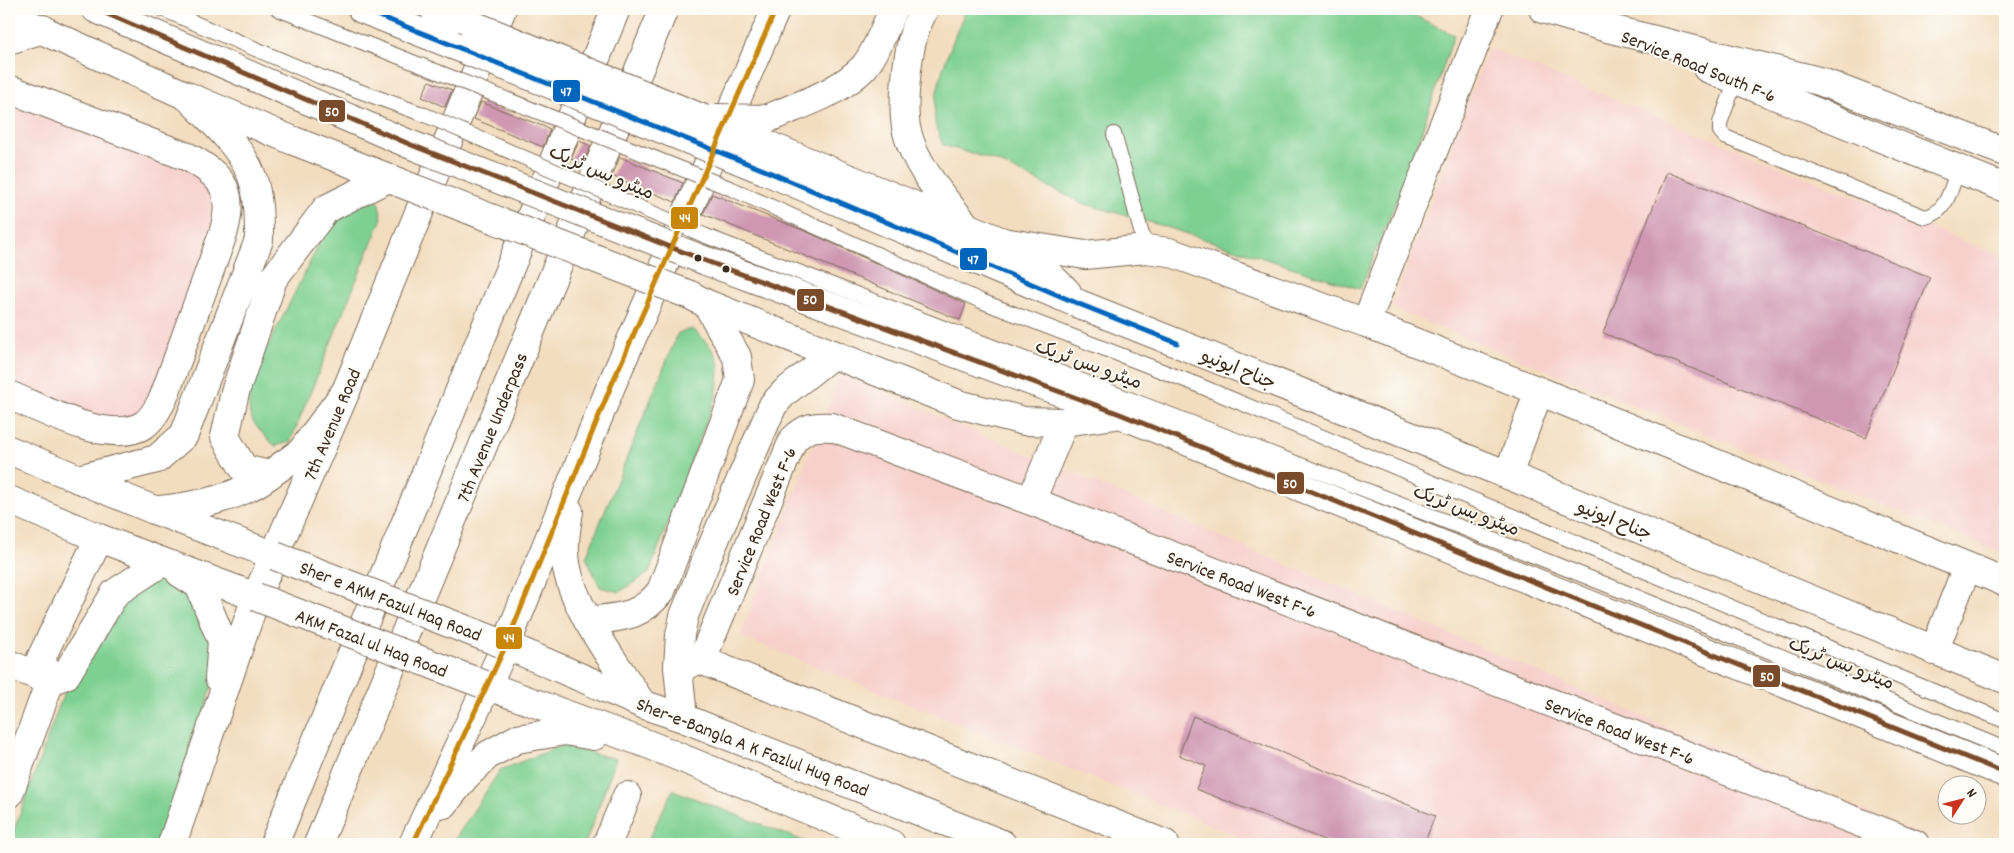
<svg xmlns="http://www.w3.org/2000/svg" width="2014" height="853" font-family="Dekko,'Playpen Sans Arabic',sans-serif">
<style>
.built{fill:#f7d0cc}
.green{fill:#7ed091;stroke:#5c7d58}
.building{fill:#cf97b2}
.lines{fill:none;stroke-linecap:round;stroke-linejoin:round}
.lane-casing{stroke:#7b6956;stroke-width:16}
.street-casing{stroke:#7b6956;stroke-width:30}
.secondary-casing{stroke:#7b6956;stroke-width:30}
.primary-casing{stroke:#7b6956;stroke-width:30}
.lane{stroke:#fff;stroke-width:14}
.street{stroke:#fff;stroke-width:28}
.secondary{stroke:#fff;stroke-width:28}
.primary{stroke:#fff;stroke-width:28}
.lane-bridge-casing{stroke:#7b6956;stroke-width:16;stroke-linecap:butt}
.secondary-bridge-casing{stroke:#7b6956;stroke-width:30;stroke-linecap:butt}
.primary-bridge-casing{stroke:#7b6956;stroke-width:30;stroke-linecap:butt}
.lane-bridge{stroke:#fff;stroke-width:14}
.secondary-bridge{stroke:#fff;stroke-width:28}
.primary-bridge{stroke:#fff;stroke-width:28}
.bus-1-casing{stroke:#fdfcf7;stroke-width:9}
.bus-2-casing{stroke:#fdfcf7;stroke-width:9}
.bus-3-casing{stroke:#fdfcf7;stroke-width:9}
.bus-1{stroke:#7a4b2a;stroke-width:5}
.bus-2{stroke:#0065bd;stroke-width:5}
.bus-3{stroke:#c88708;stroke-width:5}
.bus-dot{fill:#3b2a1e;stroke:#fdfcf7;stroke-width:2}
.labels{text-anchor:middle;stroke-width:4;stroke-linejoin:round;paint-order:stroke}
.street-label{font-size:19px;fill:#3b2a1e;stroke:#fdfcf7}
.line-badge{stroke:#fdfcf7;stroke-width:2}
.badge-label{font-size:14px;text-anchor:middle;font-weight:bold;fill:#fff}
</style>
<rect width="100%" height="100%" fill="#fdfcf7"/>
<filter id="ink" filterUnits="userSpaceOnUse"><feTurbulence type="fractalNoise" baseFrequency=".02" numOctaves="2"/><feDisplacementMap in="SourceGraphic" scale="10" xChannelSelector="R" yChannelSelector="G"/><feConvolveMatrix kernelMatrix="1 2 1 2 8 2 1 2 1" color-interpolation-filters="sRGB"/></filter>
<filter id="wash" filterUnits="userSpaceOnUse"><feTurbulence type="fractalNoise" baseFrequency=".0096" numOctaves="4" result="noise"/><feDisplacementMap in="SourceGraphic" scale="20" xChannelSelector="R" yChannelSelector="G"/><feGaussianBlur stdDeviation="1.12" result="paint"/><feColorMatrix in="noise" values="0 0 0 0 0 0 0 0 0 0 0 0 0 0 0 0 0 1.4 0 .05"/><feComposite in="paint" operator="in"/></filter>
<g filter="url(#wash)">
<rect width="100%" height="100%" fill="#f3ddbf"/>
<path class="built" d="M1488,48l517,210v296l-613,-246z
M9,89l202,83 12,62 -89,195 -125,-34z
M840,374l1101,470h-683l-518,-208z"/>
<path class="green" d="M966,9h435l53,26 -47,140 -47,114 -197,-63 -81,-23 -86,-42 -53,-16c-3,-8 -8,-17 -8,-26 -3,-32 19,-80 31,-110z
M378,200l4,18 -92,224 -15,4c-28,-27 -29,-30 -23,-68l80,-160 16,-12z
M693,329c28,27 29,30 23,67l-67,177 -30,19 -19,-5 -14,-30 92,-224z
M161,571l31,20 30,50 -11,48 -46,155h-156l53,-146 37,-67 28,-35z
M561,746l55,13 -31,85h-133l48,-74z
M673,790l138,54h-165z"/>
<g id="blocks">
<path class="building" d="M429,81l23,9 -7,17 -23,-10z
M481,102l69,27 -7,18 -69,-28z
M579,141l12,5 -8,18 -12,-5z
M620,157l63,26 -8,19 -63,-26z
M1667,172l263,105 -64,161 -263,-105z
M712,194l100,40 154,70 -6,16 -257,-106z
M1193,716l242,100 -11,28h-90l-138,-55 10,-23 -27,-11z"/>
</g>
</g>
<g filter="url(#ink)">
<use href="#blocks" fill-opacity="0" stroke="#7b6956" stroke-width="1"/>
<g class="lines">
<defs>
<path id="lane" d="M162,9l159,68 104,38
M278,9l160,63
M1736,80l-16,43v8l5,6 200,80c22,-4 26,-29 33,-48
M1114,134l32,115
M732,189l249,112 212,82 812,338
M706,236c284,111 569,217 851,329 150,59 299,123 448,184"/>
<path id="street" d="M1543,9l68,20 208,52 186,71
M9,40l34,-11
M1707,68l298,120
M9,89l179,68c37,20 47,36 35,77l-60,165c-5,9 -10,19 -18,25 -34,23 -102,-15 -136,-29
M1003,242l82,13 61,-6 23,3 197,71 173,68 466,191
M1366,323l123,-314
M1508,475l31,-84
M1031,501l33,-79
M1934,651l33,-84
M698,659l467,185
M678,667c12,-2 19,-6 27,-15l88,-212c13,-13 21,-14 39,-13l199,74 884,343
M50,681l16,-6 49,-82 47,-31
M50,681l-9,-23 58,-120
M9,794l41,-113
M607,844l20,-48"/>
<path id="secondary" d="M9,450l145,60 121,46
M9,500l90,38 157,59
M160,510c40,-5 76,-11 109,-35
M569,511c-2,13 -5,28 -4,41 1,50 51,111 77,152
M180,573l19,12 23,56 -3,37
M506,645l136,59 41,14 319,126
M9,664l41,17
M488,686l162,59 241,99
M444,804l21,-27 23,-22 29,-16 48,-8 29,5
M172,844l84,-247 90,-206 156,-382
M413,844l93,-199 105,-259 165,-377"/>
<path id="primary" d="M96,9l313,135
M362,9l91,36
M434,9l39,16
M924,9c-3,8 -8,16 -10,24 -7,24 -13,75 -7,99 8,32 34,65 56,90
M9,15l178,81 107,45 105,41
M767,119c33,-15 71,-25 97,-52 12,-14 22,-41 29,-58
M770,146l233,96 36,23 28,27
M764,170l315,134 429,171 497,204
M706,261l414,153 885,359
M690,295l17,9 251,100 66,17 40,1 52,-7
M346,391l-45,61 -32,23 -25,-6 -19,-32 10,-45 38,-113 53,-70 62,-31
M78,479l79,-20 27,-24 75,-195c0,-22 0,-46 -8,-66 -12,-30 -42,-56 -64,-78
M588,621c32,-4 52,-3 73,-30l79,-211 -3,-23 -30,-53
M683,718l-5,-51 2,-32 4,-19 24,-60 65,-151 12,-13 48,-38
M274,844l342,-835
M318,844l346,-835"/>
</defs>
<use href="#lane" class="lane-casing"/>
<use href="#street" class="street-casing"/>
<use href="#secondary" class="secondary-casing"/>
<use href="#primary" class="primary-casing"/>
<use href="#lane" class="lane"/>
<use href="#street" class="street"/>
<use href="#secondary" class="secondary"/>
<use href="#primary" class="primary"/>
<defs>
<path id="lane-bridge" d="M438,72l294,117
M425,115l281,121"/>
<path id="secondary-bridge" d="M275,556l231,89
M256,597l232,89"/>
<path id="primary-bridge" d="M473,25l297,121
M453,45l311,125
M715,118l52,1
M409,144l297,117
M400,183l290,112"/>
</defs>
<use href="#lane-bridge" class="lane-bridge-casing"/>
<use href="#secondary-bridge" class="secondary-bridge-casing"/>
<use href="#primary-bridge" class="primary-bridge-casing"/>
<use href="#lane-bridge" class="lane-bridge"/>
<use href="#secondary-bridge" class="secondary-bridge"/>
<use href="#primary-bridge" class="primary-bridge"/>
<defs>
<path id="bus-1" d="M96,9l313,135 297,117 414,153 885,359"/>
<path id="bus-2" d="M362,9l402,161 315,134 98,39"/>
<path id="bus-3" d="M413,844l93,-199 105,-259 165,-377"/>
</defs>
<use href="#bus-1" class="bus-1-casing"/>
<use href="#bus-2" class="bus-2-casing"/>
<use href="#bus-3" class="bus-3-casing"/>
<use href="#bus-1" class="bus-1"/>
<use href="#bus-2" class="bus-2"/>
<use href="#bus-3" class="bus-3"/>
</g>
</g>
<g class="bus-dot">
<circle cx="698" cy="258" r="4.5"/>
<circle cx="726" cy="269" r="4.5"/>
</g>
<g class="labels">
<g class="street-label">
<text transform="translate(1699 65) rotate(22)" y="7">Service Road South F-6</text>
<text transform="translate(602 171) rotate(23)" y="7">میٹرو بس ٹریک</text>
<text transform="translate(1089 363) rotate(20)" y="7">میٹرو بس ٹریک</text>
<text transform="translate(1239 368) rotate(22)" y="7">جناح ایونیو</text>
<text transform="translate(331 424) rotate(-67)" y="7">7th Avenue Road</text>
<text transform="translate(491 427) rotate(-68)" y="7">7th Avenue Underpass</text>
<text transform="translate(1467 509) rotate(21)" y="7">میٹرو بس ٹریک</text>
<text transform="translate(1615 519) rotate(22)" y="7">جناح ایونیو</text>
<text transform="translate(760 521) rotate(-68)" y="7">Service Road West F-6</text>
<text transform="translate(1242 583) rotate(21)" y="7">Service Road West F-6</text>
<text transform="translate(391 600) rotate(21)" y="7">Sher e AKM Fazul Haq Road</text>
<text transform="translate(372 642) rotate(21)" y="7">AKM Fazal ul Haq Road</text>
<text transform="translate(1842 662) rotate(22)" y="7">میٹرو بس ٹریک</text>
<text transform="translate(1620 730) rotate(21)" y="7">Service Road West F-6</text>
<text transform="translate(753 746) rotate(21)" y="7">Sher-e-Bangla A K Fazlul Huq Road</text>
</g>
</g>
<g class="line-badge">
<rect x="552" y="79" width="29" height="24" rx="5" fill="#0065bd"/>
<rect x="318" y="99" width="28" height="24" rx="5" fill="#7a4b2a"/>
<rect x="670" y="206" width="29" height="24" rx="5" fill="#c88708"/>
<rect x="959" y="247" width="29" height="24" rx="5" fill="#0065bd"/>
<rect x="796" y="288" width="29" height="24" rx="5" fill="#7a4b2a"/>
<rect x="1276" y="471" width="29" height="24" rx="5" fill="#7a4b2a"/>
<rect x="495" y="626" width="28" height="24" rx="5" fill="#c88708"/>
<rect x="1752" y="664" width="29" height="24" rx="5" fill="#7a4b2a"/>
</g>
<g class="badge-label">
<text x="566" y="96">47</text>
<text x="332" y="116">50</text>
<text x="685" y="222">44</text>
<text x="973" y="264">47</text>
<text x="810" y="304">50</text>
<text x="1290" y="488">50</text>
<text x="509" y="642">44</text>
<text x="1767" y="681">50</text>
</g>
<rect width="2014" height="853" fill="none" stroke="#fdfcf7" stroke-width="30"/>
<g transform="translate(1962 800) rotate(54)"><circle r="24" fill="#fdfcf7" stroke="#afa8a0"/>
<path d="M0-4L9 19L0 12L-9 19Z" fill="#c8321e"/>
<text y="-8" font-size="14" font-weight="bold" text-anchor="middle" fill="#3b2a1e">N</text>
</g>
</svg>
